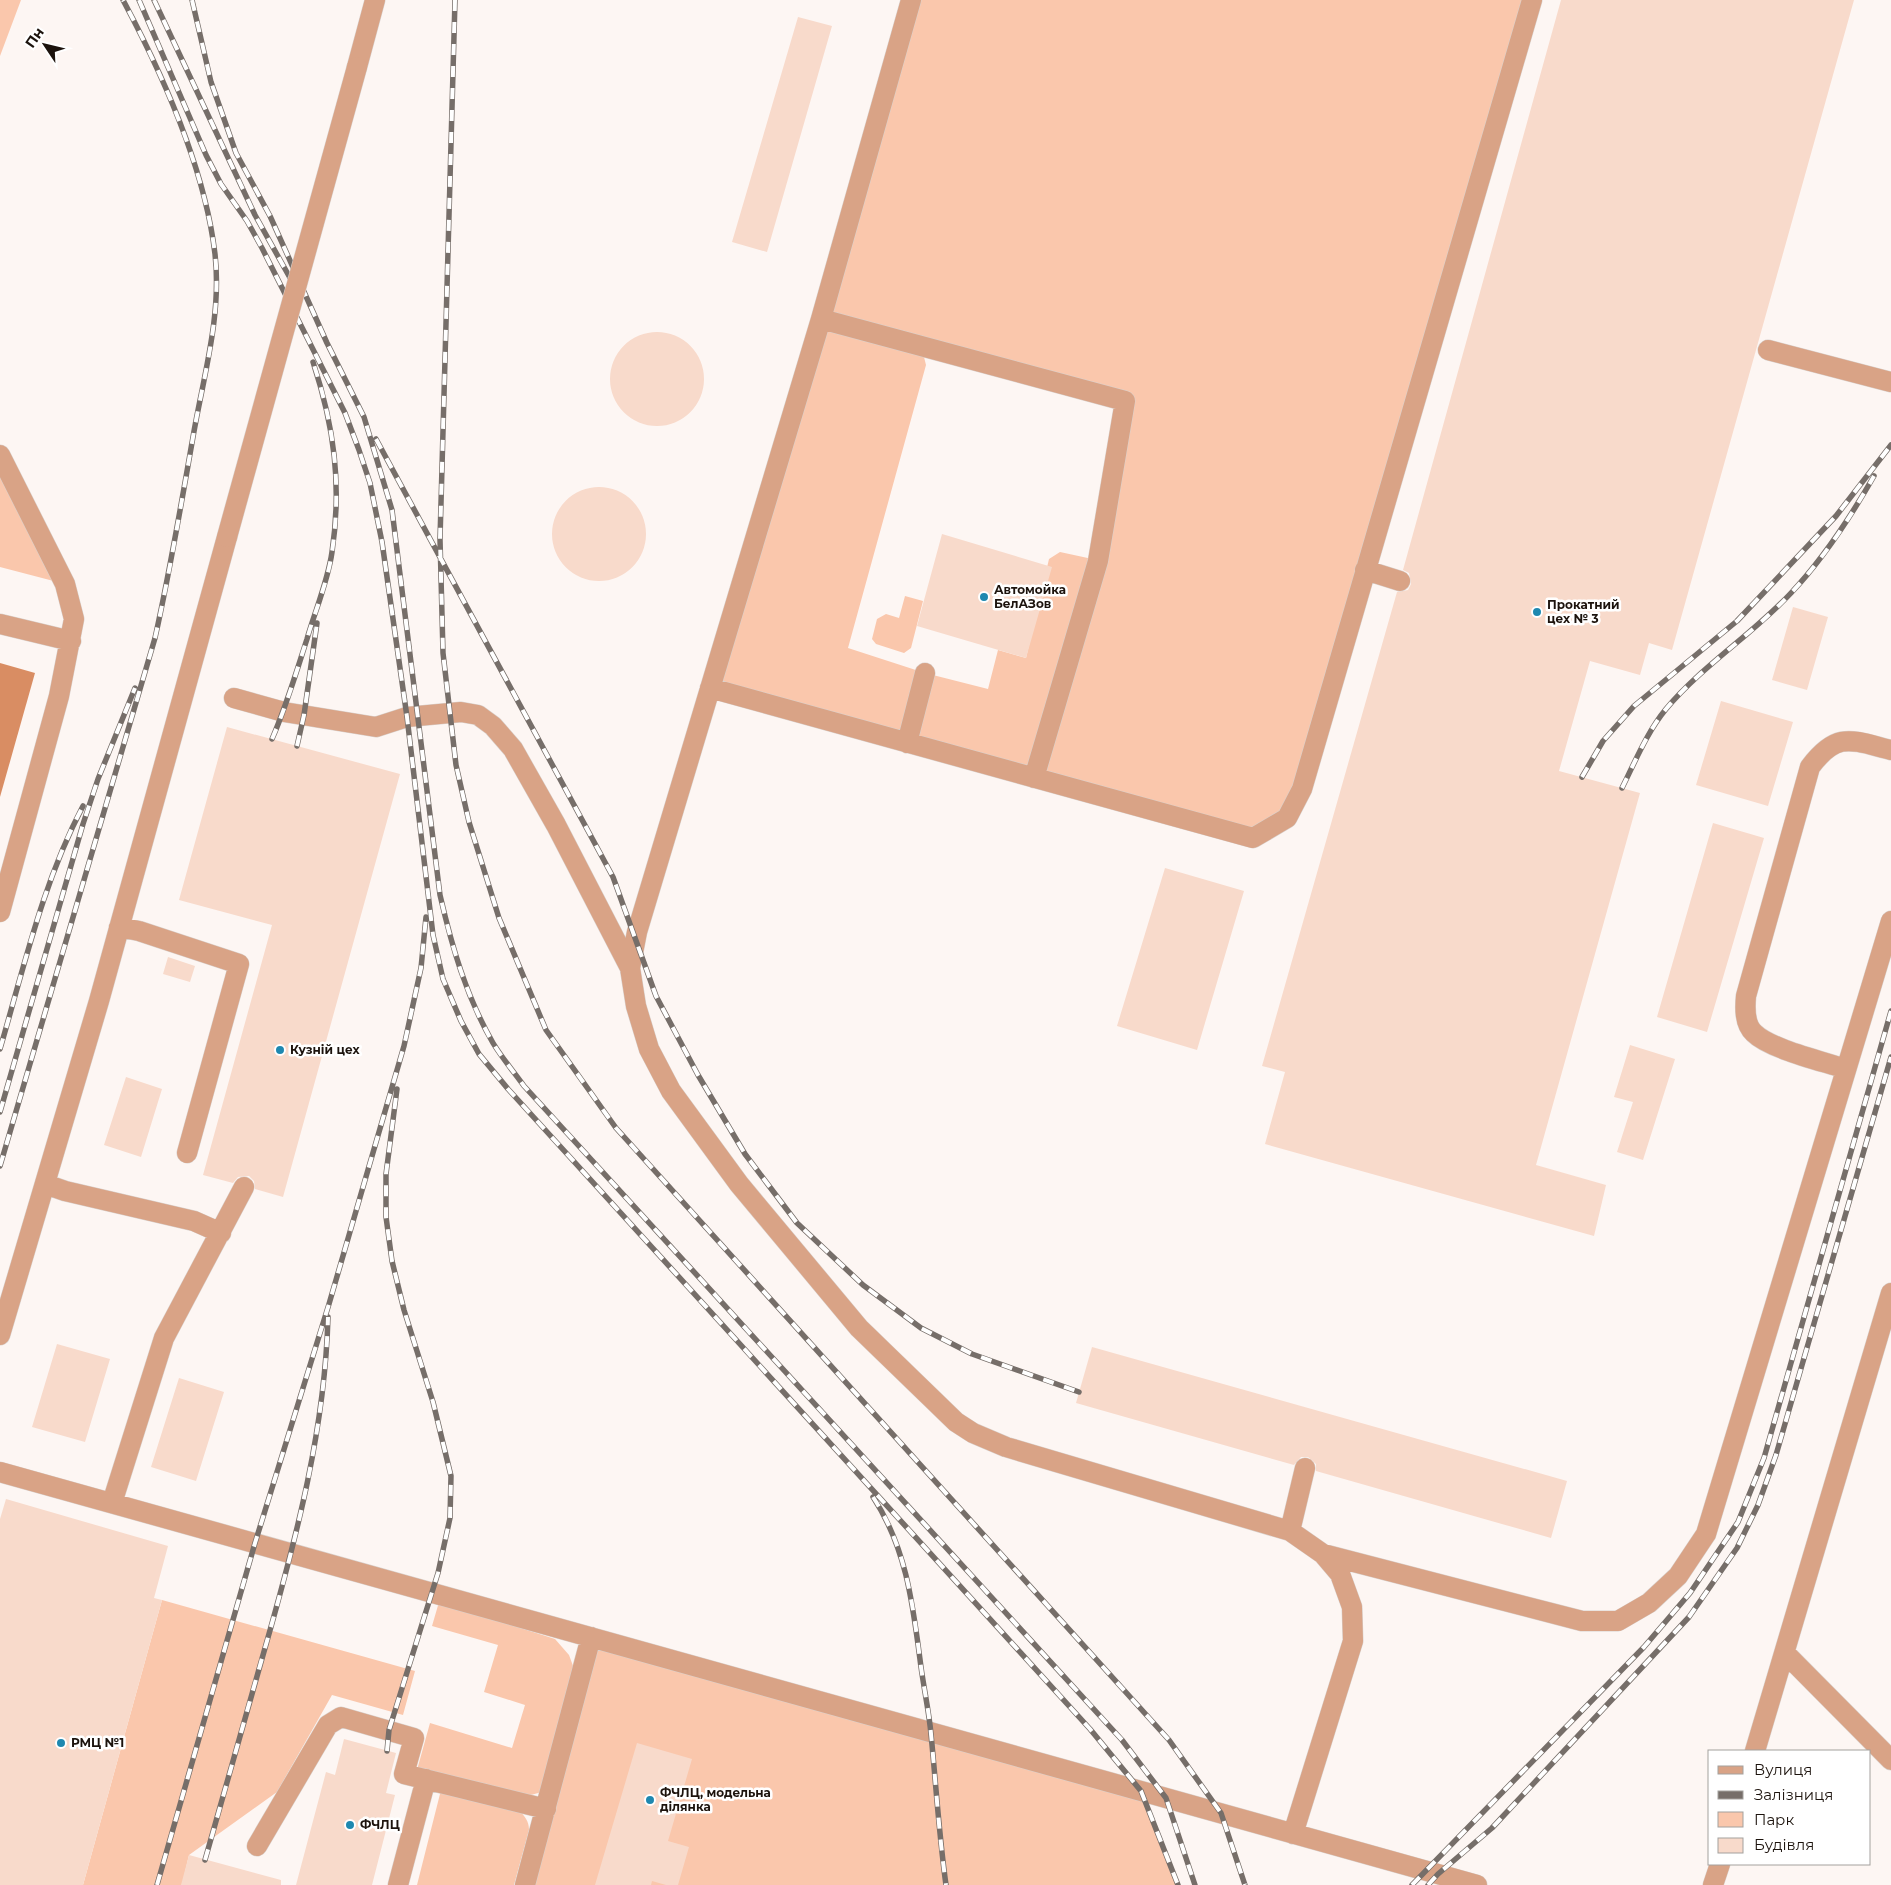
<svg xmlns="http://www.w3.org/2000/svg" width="1891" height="1885" font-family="Montserrat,sans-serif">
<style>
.green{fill:#fac7ac;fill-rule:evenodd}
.water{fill:#d98d63}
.building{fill:#f8dacb}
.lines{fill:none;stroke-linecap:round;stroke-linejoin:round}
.minor-casing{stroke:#d9d2ce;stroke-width:21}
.minor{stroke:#d9a386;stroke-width:20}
.rail-casing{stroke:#766e69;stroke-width:5.5}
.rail{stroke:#fff;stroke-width:4;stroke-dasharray:11;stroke-linecap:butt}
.minor-bridge-casing{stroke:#d9d2ce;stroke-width:21;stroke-linecap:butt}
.minor-bridge{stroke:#d9a386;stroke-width:20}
.poi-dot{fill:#1e88b0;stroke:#fff;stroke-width:2}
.labels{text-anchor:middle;stroke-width:5;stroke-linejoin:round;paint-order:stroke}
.poi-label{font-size:12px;font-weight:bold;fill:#1c130d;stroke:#fff;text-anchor:start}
</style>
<rect width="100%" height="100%" fill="#fdf6f3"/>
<path class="green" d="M0,0h21l-21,56z
M911,0h618l-227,789 -49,49 -543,-150zM924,357l200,44 -27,159 -37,-8 -11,7 -23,99 -28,-8 -10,39 -63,-16 -77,-25 78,-283z
M0,455l65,129 -65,-17z
M905,596l18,5 -12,47 -7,5 -28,-9 -4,-5 5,-20 9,-5 13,4z
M162,1600l253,71 -12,44 -71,-20 -55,97 -88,63 -7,30h-99z
M439,1602l116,37 14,16 7,19 -34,118 -15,4 -110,-26 13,-47 82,25 13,-43 -41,-13 14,-47 -66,-19z
M591,1637l550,154 37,94h-653z
M441,1790l78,20c6,7 10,11 10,20l-15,55h-97z"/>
<path class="water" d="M0,663l35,10 -35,124z"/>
<path class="building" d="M1561,0h293l-182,650 -23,-7 -9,32 -50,-14 -31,110 81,22 -104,372 70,20 -12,51 -329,-92 20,-72 -23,-6 135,-474 11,-2 3,-6 -2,-11 -6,-3z
M798,17l34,9 -65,226 -35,-10z
M610 379a47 47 0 1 1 94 0a47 47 0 1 1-94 0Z
M552 534a47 47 0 1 1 94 0a47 47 0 1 1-94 0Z
M942,534l110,33 -26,91 -109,-32z
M1793,607l35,10 -21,73 -35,-10z
M1721,701l72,21 -25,84 -72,-21z
M227,727l173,47 -117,423 -28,-8 -1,-8 -5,-5 -11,1 -5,6 -30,-8 69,-250 -93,-25z
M1713,823l51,15 -57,194 -50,-15z
M1165,868l79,23 -47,159 -80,-24z
M168,957l27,9 -5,16 -27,-8z
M1630,1045l45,14 -32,101 -26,-8 16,-50 -19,-5z
M126,1077l36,12 -21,68 -37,-12z
M57,1344l53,15 -25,83 -53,-15z
M1092,1347l475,134 -16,57 -235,-67v-7l-8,-7h-7l-7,8 -218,-62z
M179,1378l45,14 -28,89 -45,-14z
M6,1499l162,47 -14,52 8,2 -79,285h-83v-366z
M344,1739l52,14 -10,40 9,2 -23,90h-76l30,-113 9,3z
M637,1743l55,16 -24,82 21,6 -11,38h-12l-14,-4 -1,4h-56z
M189,1855l92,25v5h-100z"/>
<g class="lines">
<defs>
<path id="minor" d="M911,0l-90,319 -184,613 -7,36 6,38 13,43 22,42 68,93 120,144 97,94 17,11 33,14 284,84 33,23 17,20 12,33 1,34 -60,193
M357,67l18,-67
M821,319l304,82 -27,160 -64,217
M1768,350l123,32
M0,455l65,129 9,35 -15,77 -59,216
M1365,570l35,11
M0,624l71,17
M710,688l543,150 34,-20 15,-29 230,-789
M234,698l50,14 92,15 31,-10 54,-5 17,3 15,11 20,23 43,76 74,143
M907,743l18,-70
M119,927l20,4 100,33 -52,189
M1846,1069c-24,-8 -76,-20 -92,-36 -10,-9 -9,-26 -8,-37l64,-229c27,-36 41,-27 81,-17
M45,1184l20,7 129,30 27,12
M0,1335l99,-334 128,-464
M0,1472l1477,413
M112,1503l52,-165 80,-151
M1290,1531l15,-63
M1323,1554l259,67h36l31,-18 29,-27 28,-42 185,-613
M1785,1653l106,107
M1755,1751l136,-458
M257,1846l71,-121 13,-8 73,21 -10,36 142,35
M398,1885l28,-106
M525,1885l66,-248
M1713,1885l7,-21"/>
</defs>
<use href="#minor" class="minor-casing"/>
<use href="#minor" class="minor"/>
<defs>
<path id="rail" d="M139,0l67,155 15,29 26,37 15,27 83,165 14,37 11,33 12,59 25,175 26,218 10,44 18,42 18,33 29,35 582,640 51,62 37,94
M154,0l101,215 39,70
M192,0l19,82 25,71 34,63 57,127 37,74 28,93 48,385c12,52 26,101 53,148 9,15 21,29 31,43l598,654 44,58 29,87
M455,0l-15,539 3,114 13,112 13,57 30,96 47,112 70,98 553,612 52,73 24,72
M376,439l237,438 43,119 42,79 47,79 52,69 66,62 58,43 51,26 107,38
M272,739c14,-32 24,-66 35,-100 8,-28 21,-58 25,-87 10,-68 2,-126 -19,-190
M297,746l7,-31 13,-92
M1582,777l21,-36 31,-35 103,-85 99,-105 55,-71
M1622,788c13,-26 25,-56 44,-79 37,-44 86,-74 125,-116 33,-35 59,-75 83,-117
M0,1049c24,-82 43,-167 83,-243
M0,1112l83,-288 15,-45 37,-91
M0,1166l155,-528c15,-67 26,-133 38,-201 10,-59 29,-121 22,-183 -10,-84 -52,-179 -92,-254
M873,1497c34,52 40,109 48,170 3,22 8,45 10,67 5,51 8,101 15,151
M387,1751l2,-21 49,-157 12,-55 1,-42 -18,-74 -29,-92 -12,-49 -6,-44v-43l11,-85
M205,1860c21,-73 41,-146 62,-219 30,-106 58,-213 61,-324
M157,1885l98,-342 74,-239 75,-258 17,-78 5,-51
M1412,1885l232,-238 46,-54 48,-71 26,-64 127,-447
M1428,1885l10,-11 54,-46 197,-211 48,-69 21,-43 18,-50 115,-398"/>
</defs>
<use href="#rail" class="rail-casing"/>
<use href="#rail" class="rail"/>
<defs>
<path id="minor-bridge" d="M227,537l130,-470"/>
</defs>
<use href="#minor-bridge" class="minor-bridge-casing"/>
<use href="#minor-bridge" class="minor-bridge"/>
</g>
<g class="poi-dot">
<circle cx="984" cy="597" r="5"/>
<circle cx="1537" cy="612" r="5"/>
<circle cx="280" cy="1050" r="5"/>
<circle cx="61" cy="1743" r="5"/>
<circle cx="650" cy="1800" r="5"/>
<circle cx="350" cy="1825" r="5"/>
</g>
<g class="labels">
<g class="poi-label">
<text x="994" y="594">Автомойка<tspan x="994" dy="14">БелАЗов</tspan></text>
<text x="1547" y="609">Прокатний<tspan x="1547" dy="14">цех № 3</tspan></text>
<text x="290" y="1054">Кузній цех</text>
<text x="71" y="1747">РМЦ №1</text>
<text x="660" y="1797">ФЧЛЦ, модельна<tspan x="660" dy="14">ділянка</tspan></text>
<text x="360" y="1829">ФЧЛЦ</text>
</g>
</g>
<rect x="1708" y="1750" width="162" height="115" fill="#ffffff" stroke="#a4a19e"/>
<rect x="1718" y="1766" width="25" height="8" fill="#d9a386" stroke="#a4a19e"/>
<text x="1754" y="1775" font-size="15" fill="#1c130d">Вулиця</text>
<rect x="1718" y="1791" width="25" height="8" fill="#766e69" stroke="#a4a19e"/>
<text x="1754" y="1800" font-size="15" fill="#1c130d">Залізниця</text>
<rect x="1718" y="1812" width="25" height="15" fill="#fac7ac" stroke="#a4a19e"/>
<text x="1754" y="1825" font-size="15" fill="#1c130d">Парк</text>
<rect x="1718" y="1838" width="25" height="15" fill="#f8dacb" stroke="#a4a19e"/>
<text x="1754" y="1850" font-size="15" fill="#1c130d">Будівля</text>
<g transform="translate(45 45) rotate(305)" stroke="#ffffff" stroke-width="4" paint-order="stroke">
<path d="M0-4L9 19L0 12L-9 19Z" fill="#1c130d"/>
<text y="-8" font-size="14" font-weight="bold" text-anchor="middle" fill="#1c130d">Пн</text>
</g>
</svg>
